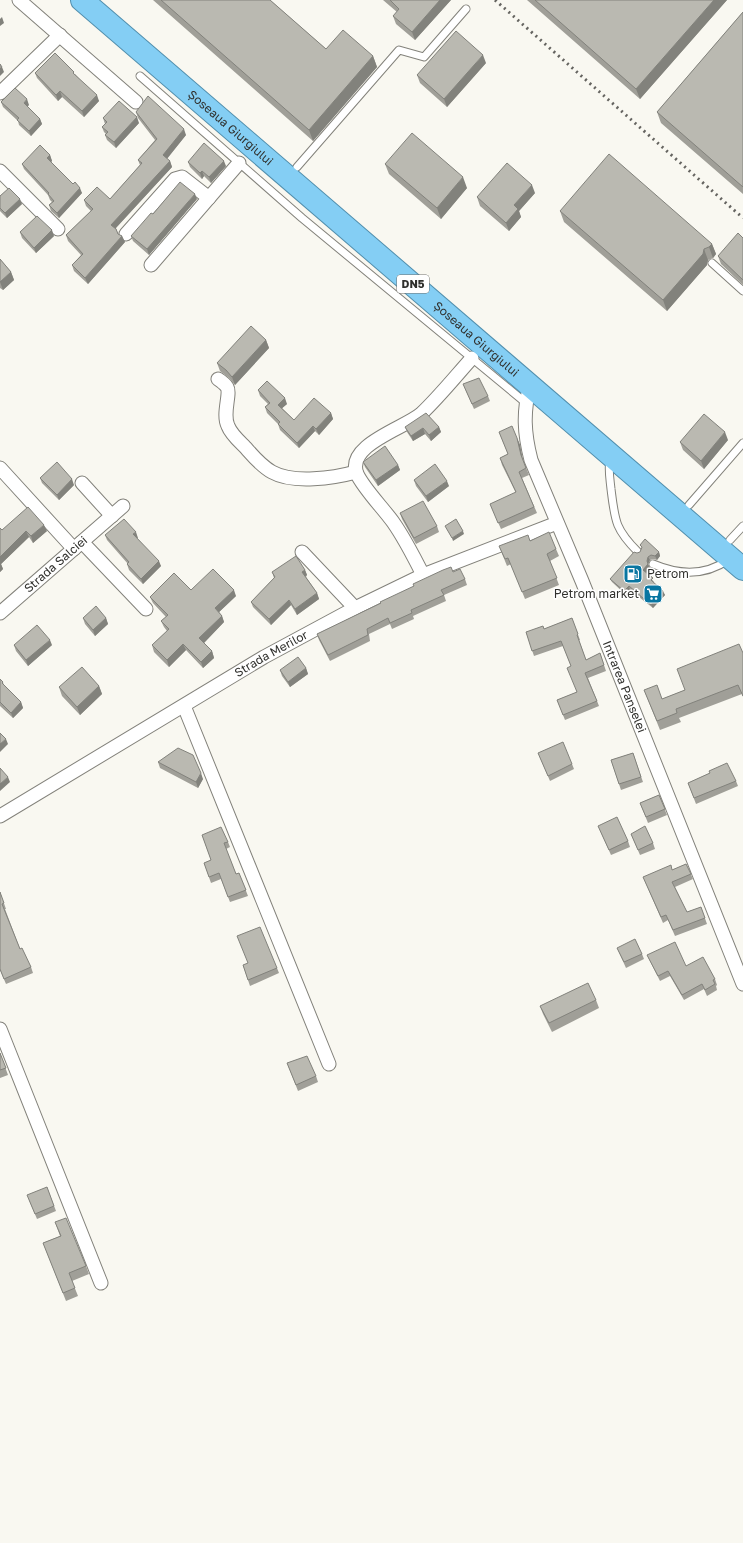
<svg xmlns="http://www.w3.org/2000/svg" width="743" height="1543" font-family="'Golos Text',sans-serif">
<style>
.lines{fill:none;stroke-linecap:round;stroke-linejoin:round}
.service-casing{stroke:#83827b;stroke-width:9}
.minor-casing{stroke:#83827b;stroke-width:15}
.trunk-casing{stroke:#528fad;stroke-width:24}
.service{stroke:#fff;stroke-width:7}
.minor{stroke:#fff;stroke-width:13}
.trunk{stroke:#84cef4;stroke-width:22}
.rail{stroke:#656460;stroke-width:3;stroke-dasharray:2 4;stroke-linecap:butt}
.wall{fill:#a09f98}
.shaded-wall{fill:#82827c}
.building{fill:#bab9b1;stroke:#82827c}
.labels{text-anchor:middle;stroke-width:3;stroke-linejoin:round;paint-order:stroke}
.shield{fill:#fff;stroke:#6e6e6c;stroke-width:1}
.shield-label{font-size:11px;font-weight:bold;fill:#30302d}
.street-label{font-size:12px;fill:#30302d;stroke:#fff}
.poi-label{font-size:12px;fill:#30302d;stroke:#fff;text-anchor:start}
</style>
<rect width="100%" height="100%" fill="#f9f8f1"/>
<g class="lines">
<defs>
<path id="service" d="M140,76l162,142 224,185
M297,167l102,-117 25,7 42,-48
M712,263l31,28
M610,459c-2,10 0,20 1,30 4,32 4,40 27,63
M689,505l54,-62
M730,540l13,-14
M653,564c26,11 52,12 75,-4"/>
<g id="minor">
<path d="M19,0l117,102"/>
<path d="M0,93l60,-58"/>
<path d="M0,171l58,58"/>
<path d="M126,234l49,-55 7,-2 27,21"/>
<path d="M151,265l88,-102"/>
<path d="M218,379c3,2 7,5 9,8 4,7 -5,27 1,39 3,8 11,15 17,21 8,9 16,19 27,25 21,12 62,6 84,0"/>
<path id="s1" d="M530,385c-7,27 -6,48 1,75l51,121 161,403"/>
<path d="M0,468l74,81"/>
<path d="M82,483l30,33"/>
<path d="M82,542l64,67"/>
<path d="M302,552l53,56"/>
<path d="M423,575c-9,-18 -18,-36 -30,-53 -10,-14 -29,-33 -36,-48 -12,-29 48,-46 64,-60 18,-17 34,-37 51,-56"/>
<path id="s2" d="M0,613l123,-107"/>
<path d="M184,706l145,358"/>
<path id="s3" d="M0,816l264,-159 91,-49 68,-33 134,-52"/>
<path d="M0,1029l101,254"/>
</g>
<g id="trunk">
<path id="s4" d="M82,0l661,569"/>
</g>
</defs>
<use href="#service" class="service-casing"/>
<use href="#minor" class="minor-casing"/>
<use href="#trunk" class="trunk-casing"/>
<use href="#service" class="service"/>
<use href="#minor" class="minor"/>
<use href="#trunk" class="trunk"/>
<path class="rail" d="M495,0l248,218"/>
</g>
<path class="wall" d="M153,0h117l56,49 47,7 4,11 -64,74z
M383,0h68l-36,40 -19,-16 -3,-8 4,-4z
M527,0h200l-87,99z
M743,12v182l-82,-71 -4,-11z
M486,63l-39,44 -27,-24 -3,-8z
M35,73l40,1 24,27 -15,16 -22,-20 -4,4 -21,-23z
M1,102l28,3 -2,1 13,13 2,5 -11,12 -12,-11 -1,-4 -15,-14z
M136,112l50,23 -19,24 3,2 2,6 -56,61 2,6 4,2 3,6 -37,42 -14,-13 -2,-6 9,-10 -13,-14 -2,-6 25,-24 -5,-5 -2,-6 26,-1 30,-34 -2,-5 17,-20 -17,-22z
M103,118l36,5 -23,25 -9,-8 -2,-5 1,-1 -2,-2 -2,-5 3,-3z
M50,155l2,6 -1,1 31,31 -23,25 -8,-7 -2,-6 3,-3 -2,-2 -2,-5 -24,-26 -2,-5z
M188,162l38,4 -15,17 -7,-7 -2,3 -12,-12z
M385,164l82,24 -26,31 -52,-45z
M535,193l-16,18 2,6 -12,14 -29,-25 -3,-9z
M0,196l22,8 -15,14 -7,-7z
M197,199l-48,56 -16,-14 -2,-5 22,-22z
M560,211l152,33 4,10 -3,4 -5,2 -1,5 -40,46 -103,-89z
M20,232l34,4 -18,17 -14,-15z
M743,238v47l-22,-21 -3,-8z
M0,259l11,13 3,8 -11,10 -3,-2z
M266,340l3,8 -34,37 -6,-7 -9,-7 -3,-8z
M463,384l25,12 2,5 -16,8z
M258,390l29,14 -5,4 12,12 37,-7 2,6 -14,16 -4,-4 -16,17 -19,-18 -2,-6 -11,-11 -2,-6 3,-3 -8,-8z
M405,427h34l2,5 -10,9 -6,-7 -12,7 -6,-9z
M499,432l18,6 3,7 3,15 6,15 -7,3 15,35 -36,16 -11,-25 26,-11 -14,-28 -2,-7 8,-4z
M728,440l-24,29 -21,-19 -3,-8z
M363,462l35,3 2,5 -22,16 -13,-19z
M40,478l34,7 -15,15 -17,-17z
M414,480l35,6 -21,16 -12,-16z
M400,513l37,13 2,6 -23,12 -14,-25z
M0,528l2,2 45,1 -14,12 -4,-6 -28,27 2,5 -3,3z
M105,535l33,3h-1l24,28 -18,18 -14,-14 -2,-6h1l-21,-24z
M530,541l26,8 3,7 -9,5 9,24 -34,14 -14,-35 -4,2 -8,-20z
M659,552l1,4 -3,4 -4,-1 -3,1 -2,4 2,4 -4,4 8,10v1l11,12 -12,13 -23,-18 -4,5 -14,-13 -2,-3 27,-26z
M305,570l2,5 -1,2 11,16 2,6 -22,16 -6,-10 -20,20 -18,-18 -2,-5 23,-24 -2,-6z
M453,572l12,7 2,6 -23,10 2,6 -33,15 1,3 -22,10 -2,-5 -21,10 1,7 -40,20 -11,-21 -2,-6 64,-31z
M191,590l45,6 -17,16 3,4 2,6 -20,21 8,8 2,7 -11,10 -17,-18 -17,17 -15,-15 -2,-7 15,-14 -3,-4 -3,-6 5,-4 -13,-14 -3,-6z
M83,618h23l2,6 -13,12 -10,-12z
M572,618l8,22h-1l7,20 14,-7 6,18 -18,7 11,28 -34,14 -8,-20 20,-8 -6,-26 -8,-20 -29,10 -8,-24 18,-3z
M14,645h38l-24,21 -12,-15z
M743,653v44l-1,-3 -63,24 2,4 -21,8 -16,-40 18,9 23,-9z
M306,668l2,6 -18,13 -8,-11 -2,-6z
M0,679l3,3 1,4 17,16 2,6 -10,10 -13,-12z
M99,686l3,8 -22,21 -18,-19 -3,-9z
M538,753l34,11 2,5 -24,12z
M633,753l10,29 -22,8 -10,-30z
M158,762l45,17 -5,9 -38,-20z
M710,773l26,8 2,5 -42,18 -8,-21z
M659,795l8,20 -19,8 -8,-20z
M598,826l30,15 2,6 -19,8z
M631,834l22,9 2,6 -15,6z
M202,835l26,7 2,5 -4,2 10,25 3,-1 9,23 -18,6 -9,-23 -10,4 -7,-20 7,-3z
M686,864l7,15 -18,8 12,25 14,-5 6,17 -32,12 -7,-16 -5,3 -20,-46 29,-7z
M0,892l6,17h-1l15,40 11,18 2,6 -27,11 -6,-14z
M617,948l25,6 2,5 -18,9z
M647,955l39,11 29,13 2,6 -1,1 1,4 -10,6 -3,-7 -20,11 -14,-24 -10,5z
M243,965l34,3 2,5 -29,13z
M596,1000l3,8 -47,24 -9,-18 -3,-8z
M0,1053l8,22 -8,3z
M287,1063l29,13 2,6 -20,9z
M47,1187l9,24 -19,8 -8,-19z
M55,1222l31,44 3,8 -17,7 6,15 -12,5 -23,-58 17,-7z"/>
<path class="shaded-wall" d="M440,0h11l-36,40 -3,-8z
M714,0h13l-87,99 -4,-10z
M2,17l2,6 -4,3v-7z
M483,55l3,8 -39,44 -3,-8z
M373,56l4,11 -64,74 -4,-11z
M2,67l2,5 -4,4v-7z
M60,91l2,6 -4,4 -2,-6z
M97,95l2,6 -15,16 -2,-6z
M27,99l2,6 -3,3 -2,-5z
M137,117l2,6 -23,25 -2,-6z
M40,119l2,5 -11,12 -2,-5z
M184,129l2,6 -21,26 -2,-6z
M50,155l2,6 -3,3 -2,-6z
M170,161l2,6 -59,64 -2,-6z
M224,161l2,5 -15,17 -2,-6z
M202,171l2,5 -2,3 -2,-6z
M463,177l4,11 -26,31 -4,-11z
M532,185l3,8 -16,18 2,6 -12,14 -3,-8 8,-18z
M80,188l2,5 -23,25 -2,-5z
M195,194l2,5 -48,56 -2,-6z
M20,199l2,5 -15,14 -2,-5z
M52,230l2,6 -18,17 -2,-5z
M122,236l3,6 -37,42 -3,-6z
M712,244l4,10 -3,4 -4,-11z
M704,249l4,11 -1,5 -40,46 -4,-11z
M11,272l3,8 -11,10 -3,-8z
M266,340l3,8 -34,37 -3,-8z
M285,398l2,6 -7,6 -2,-5z
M331,413l2,6 -14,16 -3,-6z
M313,426l2,5 -16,17 -2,-5z
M439,427l2,5 -10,9 -2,-6z
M423,428l2,6 -12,7 -2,-5z
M725,432l3,8 -24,29 -3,-8z
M517,438l3,7 3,17 -2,-7z
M398,465l2,5 -22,16 -2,-6z
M72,479l2,6 -15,15 -2,-5z
M447,481l2,5 -21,16 -2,-6z
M44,525l3,6 -14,12 -2,-7z
M26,531l3,6 -28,27 2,5 -3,3v-15z
M463,531l1,3 -11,7 -1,-3z
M136,532l2,6 -3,2 -2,-6z
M659,552l1,4 -3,4 -2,-4z
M648,557l2,3 -2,4 2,4 -5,6 -2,-4z
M159,561l2,5 -18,18 -2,-5z
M305,570l2,5 -3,2 -2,-5z
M629,586l1,4 -4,5 -2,-4z
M234,590l2,6 -19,18 -2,-6z
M663,591l2,4 -12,13 -2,-3z
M317,593l2,6 -22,16 -2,-6z
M289,600l2,5 -20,20 -2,-6z
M222,616l2,6 -22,23 -3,-7z
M106,618l2,6 -13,12 -2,-6z
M50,640l2,5 -24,21 -2,-6z
M183,644l3,6 -17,17 -2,-7z
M212,651l2,7 -11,10 -2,-6z
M306,668l2,6 -18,13 -2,-5z
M99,686l3,8 -22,21 -3,-8z
M21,702l2,6 -10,10 -2,-5z
M6,739l2,5 -8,8v-8z
M201,773l2,6 -5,9 -2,-6z
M8,777l2,5 -10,9v-7z"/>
<path class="building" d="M161,0h109l56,49 17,-19 30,26 -64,74z
M390,0h50l-28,32 -19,-16 6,-7z
M535,0h179l-78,89z
M743,12v175l-86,-75z
M456,31l27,24 -39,44 -27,-24z
M55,53l19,19 -1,1 24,22 -15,16 -22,-20 -4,4 -21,-22z
M0,64l2,3 -2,2z
M15,88l12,11 -3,4 16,16 -11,12 -12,-11 2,-2 -18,-16z
M148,96l36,33 -21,26 7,6 -59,64 5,4 2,5 4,2 -37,42 -13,-13 11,-11 -17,-19 27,-26 -9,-9 13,-13 13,12 32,-36 -4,-3 19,-21 -21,-27z
M119,101l18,16 -23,25 -9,-7 3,-3 -6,-5 5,-5 -4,-4z
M412,133l51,44 -26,31 -52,-44z
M204,143l20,18 -15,16 -7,-6 -2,2 -12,-11z
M40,145l10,10 -3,3 26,26 2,-2 5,6 -23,25 -8,-8 5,-4 -6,-7 1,-1 -27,-29z
M609,154l103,90 -3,3 -5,2 -1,5 -40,46 -103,-89z
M507,163l25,22 -18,20 4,4 -12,14 -29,-26z
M180,182l15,12 -48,55 -16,-13 20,-23 2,1z
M9,188l11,11 -15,14 -5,-5v-12z
M37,216l15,14 -18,18 -14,-16z
M738,233l5,5v42l-25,-24z
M0,259l11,13 -11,10z
M251,326l15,14 -34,37 -6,-7 -9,-7z
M479,378l9,18 -16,8 -9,-20z
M267,381l18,17 -7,7 16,15 20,-22 17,15 -15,16 -3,-3 -16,17 -19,-19 2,-2 -15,-15 5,-4 -12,-13z
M426,413l13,14 -10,8 -6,-7 -12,8 -6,-9z
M704,414l21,18 -24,29 -21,-19z
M512,426l5,12 4,17 5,13 -7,4 15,35 -36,16 -8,-19 26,-12 -16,-34 8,-4 -9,-22z
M385,446l13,19 -22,15 -13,-18z
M57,462l15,17 -15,16 -17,-17z
M435,464l12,17 -21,15 -12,-16z
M423,501l14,25 -23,12 -14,-25z
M28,507l16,18 -13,11 -5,-5 -26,26v-29l2,2z
M124,519l12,13 -3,2 26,27 -18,18 -14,-15 2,-2 -24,-27z
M456,519l7,12 -11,7 -7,-12z
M549,532l7,17 -9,5 10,24 -35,14 -14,-34 -3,1 -6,-13 29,-11 2,6z
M645,539l14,13 -4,4 -4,-1 -3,2 -1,4 1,3 -5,6 10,8 -2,2 12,11 -12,14 -22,-19 -5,5 -14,-12 24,-27 3,1 3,-1 2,-5 -2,-2z
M296,556l9,14 -3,2 15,21 -22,16 -6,-9 -20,19 -18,-17 24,-25 -3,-5z
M451,567l2,5 7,-3 5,10 -24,11 3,5 -33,15 1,3 -22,10 -2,-5 -21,11 1,6 -40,20 -11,-21 64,-31 -1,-1 34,-16 -1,-2 30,-14z
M213,569l21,21 -19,18 7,8 -23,22 13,13 -11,11 -18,-18 -16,16 -15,-15 17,-16 -8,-8 7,-6 -18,-18 24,-24 17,17z
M96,606l10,12 -13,12 -10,-12z
M572,618l6,16 -1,1 9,25 14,-7 4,12 -19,8 12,28 -34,14 -6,-15 20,-8 -10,-24 4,-2 -10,-25 -29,10 -6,-19 17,-6 1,3z
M37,625l13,15 -24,20 -12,-15z
M739,644l4,9v43l-5,-11 -62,24 1,4 -20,8 -13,-31 13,-5 5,14 23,-9 -8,-21z
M298,657l8,11 -18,14 -8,-12z
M82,667l17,19 -22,21 -18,-20z
M0,679l3,3 -1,1 19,19 -10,11 -11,-11z
M0,733l6,6 -6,5z
M563,742l9,22 -24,12 -10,-23z
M178,748l15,7 8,18 -5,9 -38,-20z
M633,753l8,24 -22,7 -8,-24z
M727,763l9,18 -42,17 -6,-15 22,-10 -1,-2z
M0,768l8,9 -8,7z
M659,795l6,14 -19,8 -6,-14z
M617,817l11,24 -19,9 -11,-24z
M645,826l8,17 -15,7 -7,-16z
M221,827l7,15 -4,1 12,31 3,-1 7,17 -18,7 -9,-24 -10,4 -5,-14 7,-3 -9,-25z
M686,864l5,10 -19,8 15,30 14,-5 4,11 -32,12 -7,-15 -5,2 -18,-40 28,-12 1,5z
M0,892l4,11 -2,1 18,45 2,-1 9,19 -27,12 -4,-10z
M260,927l17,41 -29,12 -5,-15 5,-2 -11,-27z
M635,939l7,15 -18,8 -7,-14z
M675,942l11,24 17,-9 12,22 -2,1 2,4 -10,6 -3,-6 -20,11 -14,-24 -10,5 -11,-21z
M588,983l8,17 -47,23 -9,-17z
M0,1053l6,15 -6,2z
M307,1056l9,20 -20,9 -9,-22z
M47,1187l7,19 -19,8 -8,-19z
M66,1218l20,48 -17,7 6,15 -12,5 -20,-50 18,-7 -6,-14z"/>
<defs>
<symbol id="fuel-square" viewBox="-11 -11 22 22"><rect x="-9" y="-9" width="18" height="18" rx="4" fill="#0976a1" stroke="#fff"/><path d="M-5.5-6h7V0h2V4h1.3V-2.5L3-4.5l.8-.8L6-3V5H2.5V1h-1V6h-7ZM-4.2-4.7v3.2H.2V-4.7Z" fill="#fff"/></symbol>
<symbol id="supermarket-square" viewBox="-11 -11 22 22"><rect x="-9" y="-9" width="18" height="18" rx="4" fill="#0976a1" stroke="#fff"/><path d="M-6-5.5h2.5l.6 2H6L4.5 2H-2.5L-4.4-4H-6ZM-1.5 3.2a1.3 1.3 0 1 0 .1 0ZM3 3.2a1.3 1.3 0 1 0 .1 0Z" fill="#fff"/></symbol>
</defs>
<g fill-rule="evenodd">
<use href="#fuel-square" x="622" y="563" width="22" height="22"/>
<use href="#supermarket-square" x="642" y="583" width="22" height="22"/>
</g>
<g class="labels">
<rect class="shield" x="397" y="275" width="32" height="18" rx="3"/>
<g class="shield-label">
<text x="413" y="288">DN5</text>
</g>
<g class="street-label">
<text dy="4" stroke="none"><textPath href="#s4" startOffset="196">Șoseaua Giurgiului</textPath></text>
<text dy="4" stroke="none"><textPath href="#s4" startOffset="520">Șoseaua Giurgiului</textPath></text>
<text dy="4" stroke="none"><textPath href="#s2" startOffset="74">Strada Salciei</textPath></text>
<text dy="4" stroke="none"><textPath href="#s3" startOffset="316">Strada Merilor</textPath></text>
<text dy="4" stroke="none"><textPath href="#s1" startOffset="321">Intrarea Panselei</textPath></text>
</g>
<g class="poi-label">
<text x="647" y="578">Petrom</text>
<text x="639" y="598" text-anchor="end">Petrom market</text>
</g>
</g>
</svg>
